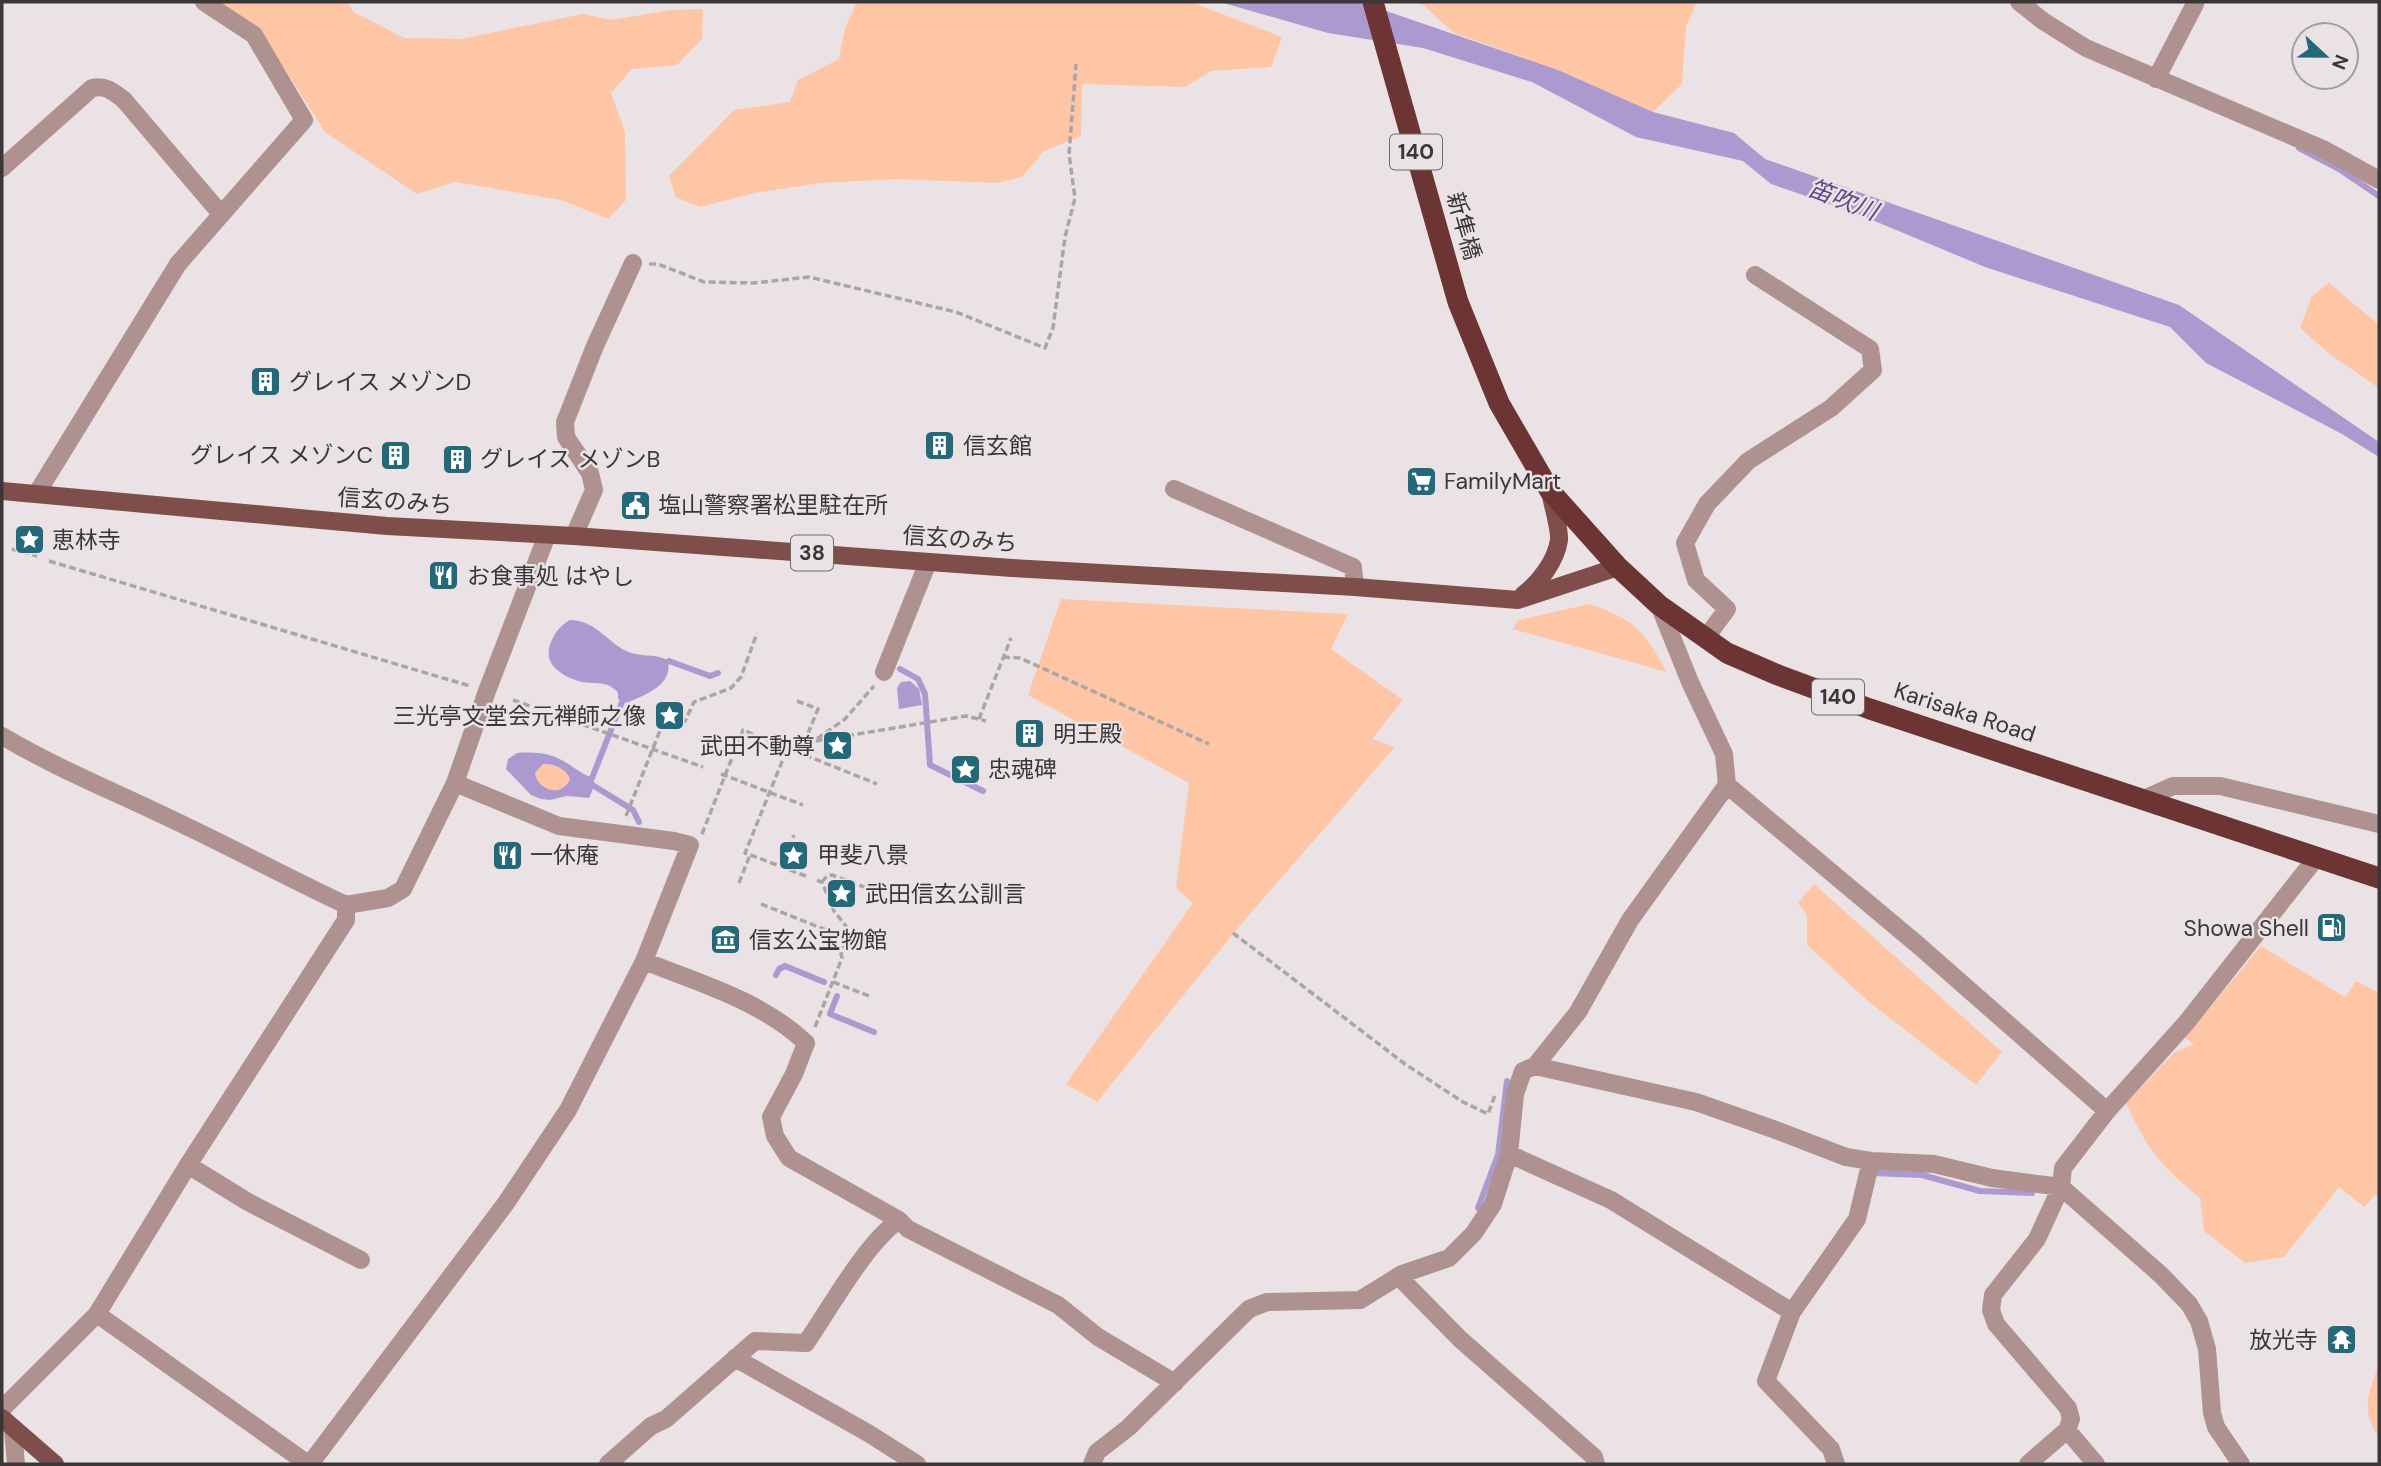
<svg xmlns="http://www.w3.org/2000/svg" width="2381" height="1466" font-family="'DM Sans','Noto Sans JP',sans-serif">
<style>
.green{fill:#ffc6a5}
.water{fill:#ac99d0;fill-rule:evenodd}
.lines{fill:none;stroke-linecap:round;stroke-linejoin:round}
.stream{stroke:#ac99d0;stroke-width:6}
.path{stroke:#aba5a7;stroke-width:3.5;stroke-dasharray:7 3.5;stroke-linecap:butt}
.minor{stroke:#af928f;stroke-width:18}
.major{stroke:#7f4d4a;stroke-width:18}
.highway{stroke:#6c3432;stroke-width:21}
.labels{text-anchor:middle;stroke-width:5;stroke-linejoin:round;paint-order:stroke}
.shield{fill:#eae2e5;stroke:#6f6a6c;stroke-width:2}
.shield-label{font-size:21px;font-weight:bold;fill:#3a3738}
.street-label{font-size:23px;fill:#3a3738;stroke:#eae2e5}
.poi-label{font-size:23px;fill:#3a3738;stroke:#eae2e5;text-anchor:start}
.water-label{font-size:24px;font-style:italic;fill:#604589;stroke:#eae2e5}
</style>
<rect width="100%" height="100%" fill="#eae2e5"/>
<path class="green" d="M214,2h132l8,10 50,26 57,1 122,-25 28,6 60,-10 32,-1 -1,30 -25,26 -45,4 -21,24 14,39 1,68 -18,19 -47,-19 -106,-18 -38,12 -92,-62 -58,-91z
M857,2h334l91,35 -11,30 -60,4 -26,16 -103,-3 -1,52 -37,15 -22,26 -25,6 -100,-4 -77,4 -65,10 -55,14 -24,-10 -7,-21 65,-66 56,-8 8,-22 41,-21 6,-31z
M1420,2h277l-11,24 -4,58 -29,28 -95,-42 -104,-37z
M2329,283l50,42v63l-48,-33 -31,-27 12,-32z
M1061,599l287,15 -17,35 72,51 -31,39 23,8 -158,182 -140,173 -31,-18 127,-181 -17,-15 13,-105 -161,-88z
M1590,604c45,16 54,27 77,68l-154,-43 5,-9z
M543,764c11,-1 23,5 27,15 -8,19 -32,12 -35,-6z
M1814,884l188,168 -26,33 -108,-84 -61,-56v-30l-9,-12z
M2261,946l84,51 11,-16 23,12v205l-4,-3 -11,12 -25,-20 -55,70 -39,6 -41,-32 -4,-33c-40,-32 -53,-50 -74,-95l49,-51 19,-8 -9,-6z
M2379,1363v74c-20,-28 -9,-45 0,-74z"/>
<path class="water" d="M1220,2h140l198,68 95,42 81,21 31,26 414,146 200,137v15l-37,-23 -136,-71 -36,-36 -185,-60 -132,-55 -82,-28 -28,-23 -107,-24 -104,-55 -109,-34 -95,-15z
M570,620c24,0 36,20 54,30 15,8 30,3 44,10 5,26 -22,34 -41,43l-9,-4c0,-6 1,-7 -4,-10 -8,-8 -22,-5 -32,-7 -18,-5 -39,-16 -32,-37 4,-11 9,-19 20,-25z
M910,681l9,8 3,16 -23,4 -2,-21 4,-6z
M517,753c31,-2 40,3 65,20 7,4 10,3 13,11l-6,14 -22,-2 -17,4 -9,-1 -10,-4 -25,-26 2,-10zM543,764c11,-1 23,5 27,15 -8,19 -32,12 -35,-6z"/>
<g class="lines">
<path class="stream" d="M2299,148l40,21 40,27
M669,661l41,15 8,-3
M900,669l18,10 7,15 5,71 53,26
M592,778l30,-76
M594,786l39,24 6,12
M776,975l3,-6 6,-3 39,16
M837,996l-7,18 44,18
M1872,1173l50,2 58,16 52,2
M1478,1208l20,-53 9,-74"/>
<path class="path" d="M649,264h9l46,18 50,1 55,-6 147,35 89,36 8,-20 12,-91 10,-39 -6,-44 7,-90
M12,549l25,7
M49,561l421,125
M1003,657l17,1 189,86
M513,700l190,67
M797,701l21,8 -14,34
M979,719l32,-81
M816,741l150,-25 20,5
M956,765l3,2
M721,774l82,31
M626,816l35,-88 24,-7 9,-19 37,-14 10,-11 16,-44
M702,834l41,-104 134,54
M781,867l13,-32
M806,876l-61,-23 43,-106 26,-6 31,-22 29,-33
M822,882l5,-6 5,-1 35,13
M739,883l11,-28
M761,904l85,34
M1233,933l172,131 58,38 25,12 7,-19
M833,982l39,15
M815,1027l27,-69 -1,-4 8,-24 -15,-19 -12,-29 -6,-2"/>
<path class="minor" d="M2019,2l24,19 43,27 239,102 54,30
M2156,79l39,-75 -1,-2
M2,168l90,-80c14,-3 22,4 32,12l97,114
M1174,489l179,78 2,20
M37,493l141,-229 126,-144 -50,-85 -50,-33
M574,536l20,-46 -4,-17 -24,-36 -1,-15 30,-76 38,-83
M1705,639l22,-30 -31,-29 -11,-37 22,-39 41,-43 83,-53 42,-38 -3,-21 -115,-74
M884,672l44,-110
M2,736c54,32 111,55 167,82 60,28 117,59 177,87v15l-158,245 -91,149 -95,95
M1727,785l191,160 189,166
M2144,799l29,-13h47l159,38
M346,905l42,-7 15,-9 52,-106 32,-92 60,-156
M644,961c55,22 118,40 162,82l-12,31 -23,43 4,19 14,22 110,62 9,9 150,76 40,32 77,46
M1535,1066l161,36 77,27 73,28 25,4 63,3 58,14 69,9 100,88 28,29 10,17 8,28 5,64 4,14 25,37
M1509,1154l102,46 181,112
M188,1165l60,37 113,58
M1398,1276l62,63 134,118 2,7
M97,1314l211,150
M735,1358l133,75 49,31
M13,1429l3,35
M2067,1430l29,34
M310,1464l196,-261 62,-93 76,-149 46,-116 -16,-4 -115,-15 -104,-43
M608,1464l43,-38 15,-7 89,-78 51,2c25,-36 59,-99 93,-123
M1092,1464l5,-12 31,-24 121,-119 18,-7 93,-2 42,-26 47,-16 25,-25 19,-29 16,-50 6,-60 8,-23 12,-5 43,-54 52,-92 97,-135 -3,-31 -34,-72 -31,-77
M1836,1464l-5,-15 -65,-68 26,-69 65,-93 14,-58
M2028,1464l39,-34 4,-11 -3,-11 -72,-84 -5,-14 2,-15 44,-56 24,-52 2,-19 44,-57 79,-88 130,-165"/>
<path class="major" d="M2,491l385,35 187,10 438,32 343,19 163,13 100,-33
M1523,595c16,-12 33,-34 36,-55 1,-12 -7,-36 -9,-49
M2,1418l53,46"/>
<path class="highway" d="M1373,2l85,300 41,101 51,88 68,76 41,38 68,48 51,22 92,34 509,169"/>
</g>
<defs>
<symbol id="building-square" viewBox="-11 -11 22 22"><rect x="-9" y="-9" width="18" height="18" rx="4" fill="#24697a" stroke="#eae2e5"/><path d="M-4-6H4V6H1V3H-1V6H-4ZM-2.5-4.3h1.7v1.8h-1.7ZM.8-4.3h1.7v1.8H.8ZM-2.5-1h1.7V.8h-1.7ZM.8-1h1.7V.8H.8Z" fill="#fff"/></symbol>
<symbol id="supermarket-square" viewBox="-11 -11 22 22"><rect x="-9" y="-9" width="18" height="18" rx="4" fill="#24697a" stroke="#eae2e5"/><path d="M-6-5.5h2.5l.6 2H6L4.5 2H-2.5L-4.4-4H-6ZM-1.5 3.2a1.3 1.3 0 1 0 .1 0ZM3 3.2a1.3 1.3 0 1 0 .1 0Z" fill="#fff"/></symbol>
<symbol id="civic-square" viewBox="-11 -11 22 22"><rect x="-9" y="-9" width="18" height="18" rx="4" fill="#24697a" stroke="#eae2e5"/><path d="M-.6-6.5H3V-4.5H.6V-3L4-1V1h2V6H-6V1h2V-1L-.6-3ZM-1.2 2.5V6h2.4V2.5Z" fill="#fff"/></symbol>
<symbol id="sight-square" viewBox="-11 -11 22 22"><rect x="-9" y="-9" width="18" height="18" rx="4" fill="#24697a" stroke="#eae2e5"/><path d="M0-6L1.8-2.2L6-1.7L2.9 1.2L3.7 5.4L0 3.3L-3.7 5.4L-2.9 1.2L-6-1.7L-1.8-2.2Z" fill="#fff"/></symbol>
<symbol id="restaurant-square" viewBox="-11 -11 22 22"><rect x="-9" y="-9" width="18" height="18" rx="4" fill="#24697a" stroke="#eae2e5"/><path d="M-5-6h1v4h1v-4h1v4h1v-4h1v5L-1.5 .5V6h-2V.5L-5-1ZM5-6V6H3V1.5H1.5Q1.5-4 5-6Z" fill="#fff"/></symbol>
<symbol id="fuel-square" viewBox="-11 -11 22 22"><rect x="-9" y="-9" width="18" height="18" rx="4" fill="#24697a" stroke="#eae2e5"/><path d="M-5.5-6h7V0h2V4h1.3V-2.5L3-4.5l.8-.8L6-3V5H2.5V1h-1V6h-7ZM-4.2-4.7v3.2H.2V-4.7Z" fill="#fff"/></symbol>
<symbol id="museum-square" viewBox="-11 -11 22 22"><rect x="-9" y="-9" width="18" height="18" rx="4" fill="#24697a" stroke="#eae2e5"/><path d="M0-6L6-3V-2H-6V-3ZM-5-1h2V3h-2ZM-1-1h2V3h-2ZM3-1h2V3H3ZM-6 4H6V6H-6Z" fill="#fff"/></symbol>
<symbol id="temple-square" viewBox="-11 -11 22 22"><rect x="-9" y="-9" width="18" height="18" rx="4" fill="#24697a" stroke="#eae2e5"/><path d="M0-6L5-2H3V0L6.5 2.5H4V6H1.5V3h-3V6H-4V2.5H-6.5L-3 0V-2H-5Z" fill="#fff"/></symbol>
</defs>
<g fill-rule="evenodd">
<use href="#building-square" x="248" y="364" width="35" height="35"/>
<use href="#building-square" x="922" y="428" width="35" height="35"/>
<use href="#building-square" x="378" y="438" width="35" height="35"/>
<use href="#building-square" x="440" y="442" width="35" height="35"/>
<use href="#supermarket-square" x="1404" y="464" width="35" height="35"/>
<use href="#civic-square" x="618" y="488" width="35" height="35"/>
<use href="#sight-square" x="12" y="522" width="35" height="35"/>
<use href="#restaurant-square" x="426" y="558" width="35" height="35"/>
<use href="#sight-square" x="652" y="698" width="35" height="35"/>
<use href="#building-square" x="1012" y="716" width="35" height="35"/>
<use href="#sight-square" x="820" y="728" width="35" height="35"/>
<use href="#sight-square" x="948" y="752" width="35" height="35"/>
<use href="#restaurant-square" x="490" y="838" width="35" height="35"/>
<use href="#sight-square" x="776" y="838" width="35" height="35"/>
<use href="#sight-square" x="824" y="876" width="35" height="35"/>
<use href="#fuel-square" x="2314" y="910" width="35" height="35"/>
<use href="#museum-square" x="708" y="922" width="35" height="35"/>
<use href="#temple-square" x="2324" y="1322" width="35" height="35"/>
</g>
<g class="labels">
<g class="shield">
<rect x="1390" y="134.5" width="52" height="35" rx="5"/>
<rect x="791" y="535.5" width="42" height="35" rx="5"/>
<rect x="1812" y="679.5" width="52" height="35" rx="5"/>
</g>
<g class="shield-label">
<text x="1416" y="159">140</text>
<text x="812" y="560">38</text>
<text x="1838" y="704">140</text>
</g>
<g class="street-label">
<text transform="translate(1464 226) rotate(74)" y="8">新隼橋</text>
<text transform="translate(395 501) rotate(4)" y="8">信玄のみち</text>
<text transform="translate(960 539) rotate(4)" y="8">信玄のみち</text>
<text transform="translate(1965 712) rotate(18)" y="8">Karisaka Road</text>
</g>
<g class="poi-label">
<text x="289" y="390">グレイス メゾンD</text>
<text x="963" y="454">信玄館</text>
<text x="373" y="463" text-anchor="end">グレイス メゾンC</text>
<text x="480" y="467">グレイス メゾンB</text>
<text x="1444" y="489">FamilyMart</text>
<text x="658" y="513">塩山警察署松里駐在所</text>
<text x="52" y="548">恵林寺</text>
<text x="467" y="584">お食事処 はやし</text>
<text x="646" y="724" text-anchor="end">三光亭文堂会元禅師之像</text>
<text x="1053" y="742">明王殿</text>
<text x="815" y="754" text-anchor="end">武田不動尊</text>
<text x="988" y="777">忠魂碑</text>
<text x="530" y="863">一休庵</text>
<text x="817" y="863">甲斐八景</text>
<text x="865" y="902">武田信玄公訓言</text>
<text x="2309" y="936" text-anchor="end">Showa Shell</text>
<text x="749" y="948">信玄公宝物館</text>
<text x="2318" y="1348" text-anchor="end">放光寺</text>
</g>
<g class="water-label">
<text transform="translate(1843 200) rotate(21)" y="8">笛吹川</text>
</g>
</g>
<rect width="2381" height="1466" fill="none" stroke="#3a3738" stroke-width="7"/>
<g transform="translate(2325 56) rotate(112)"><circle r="33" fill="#eae2e5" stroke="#a49ea0" stroke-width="2"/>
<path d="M0-5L12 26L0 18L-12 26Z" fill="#24697a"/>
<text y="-10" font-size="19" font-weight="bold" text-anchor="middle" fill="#3a3738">N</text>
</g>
</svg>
